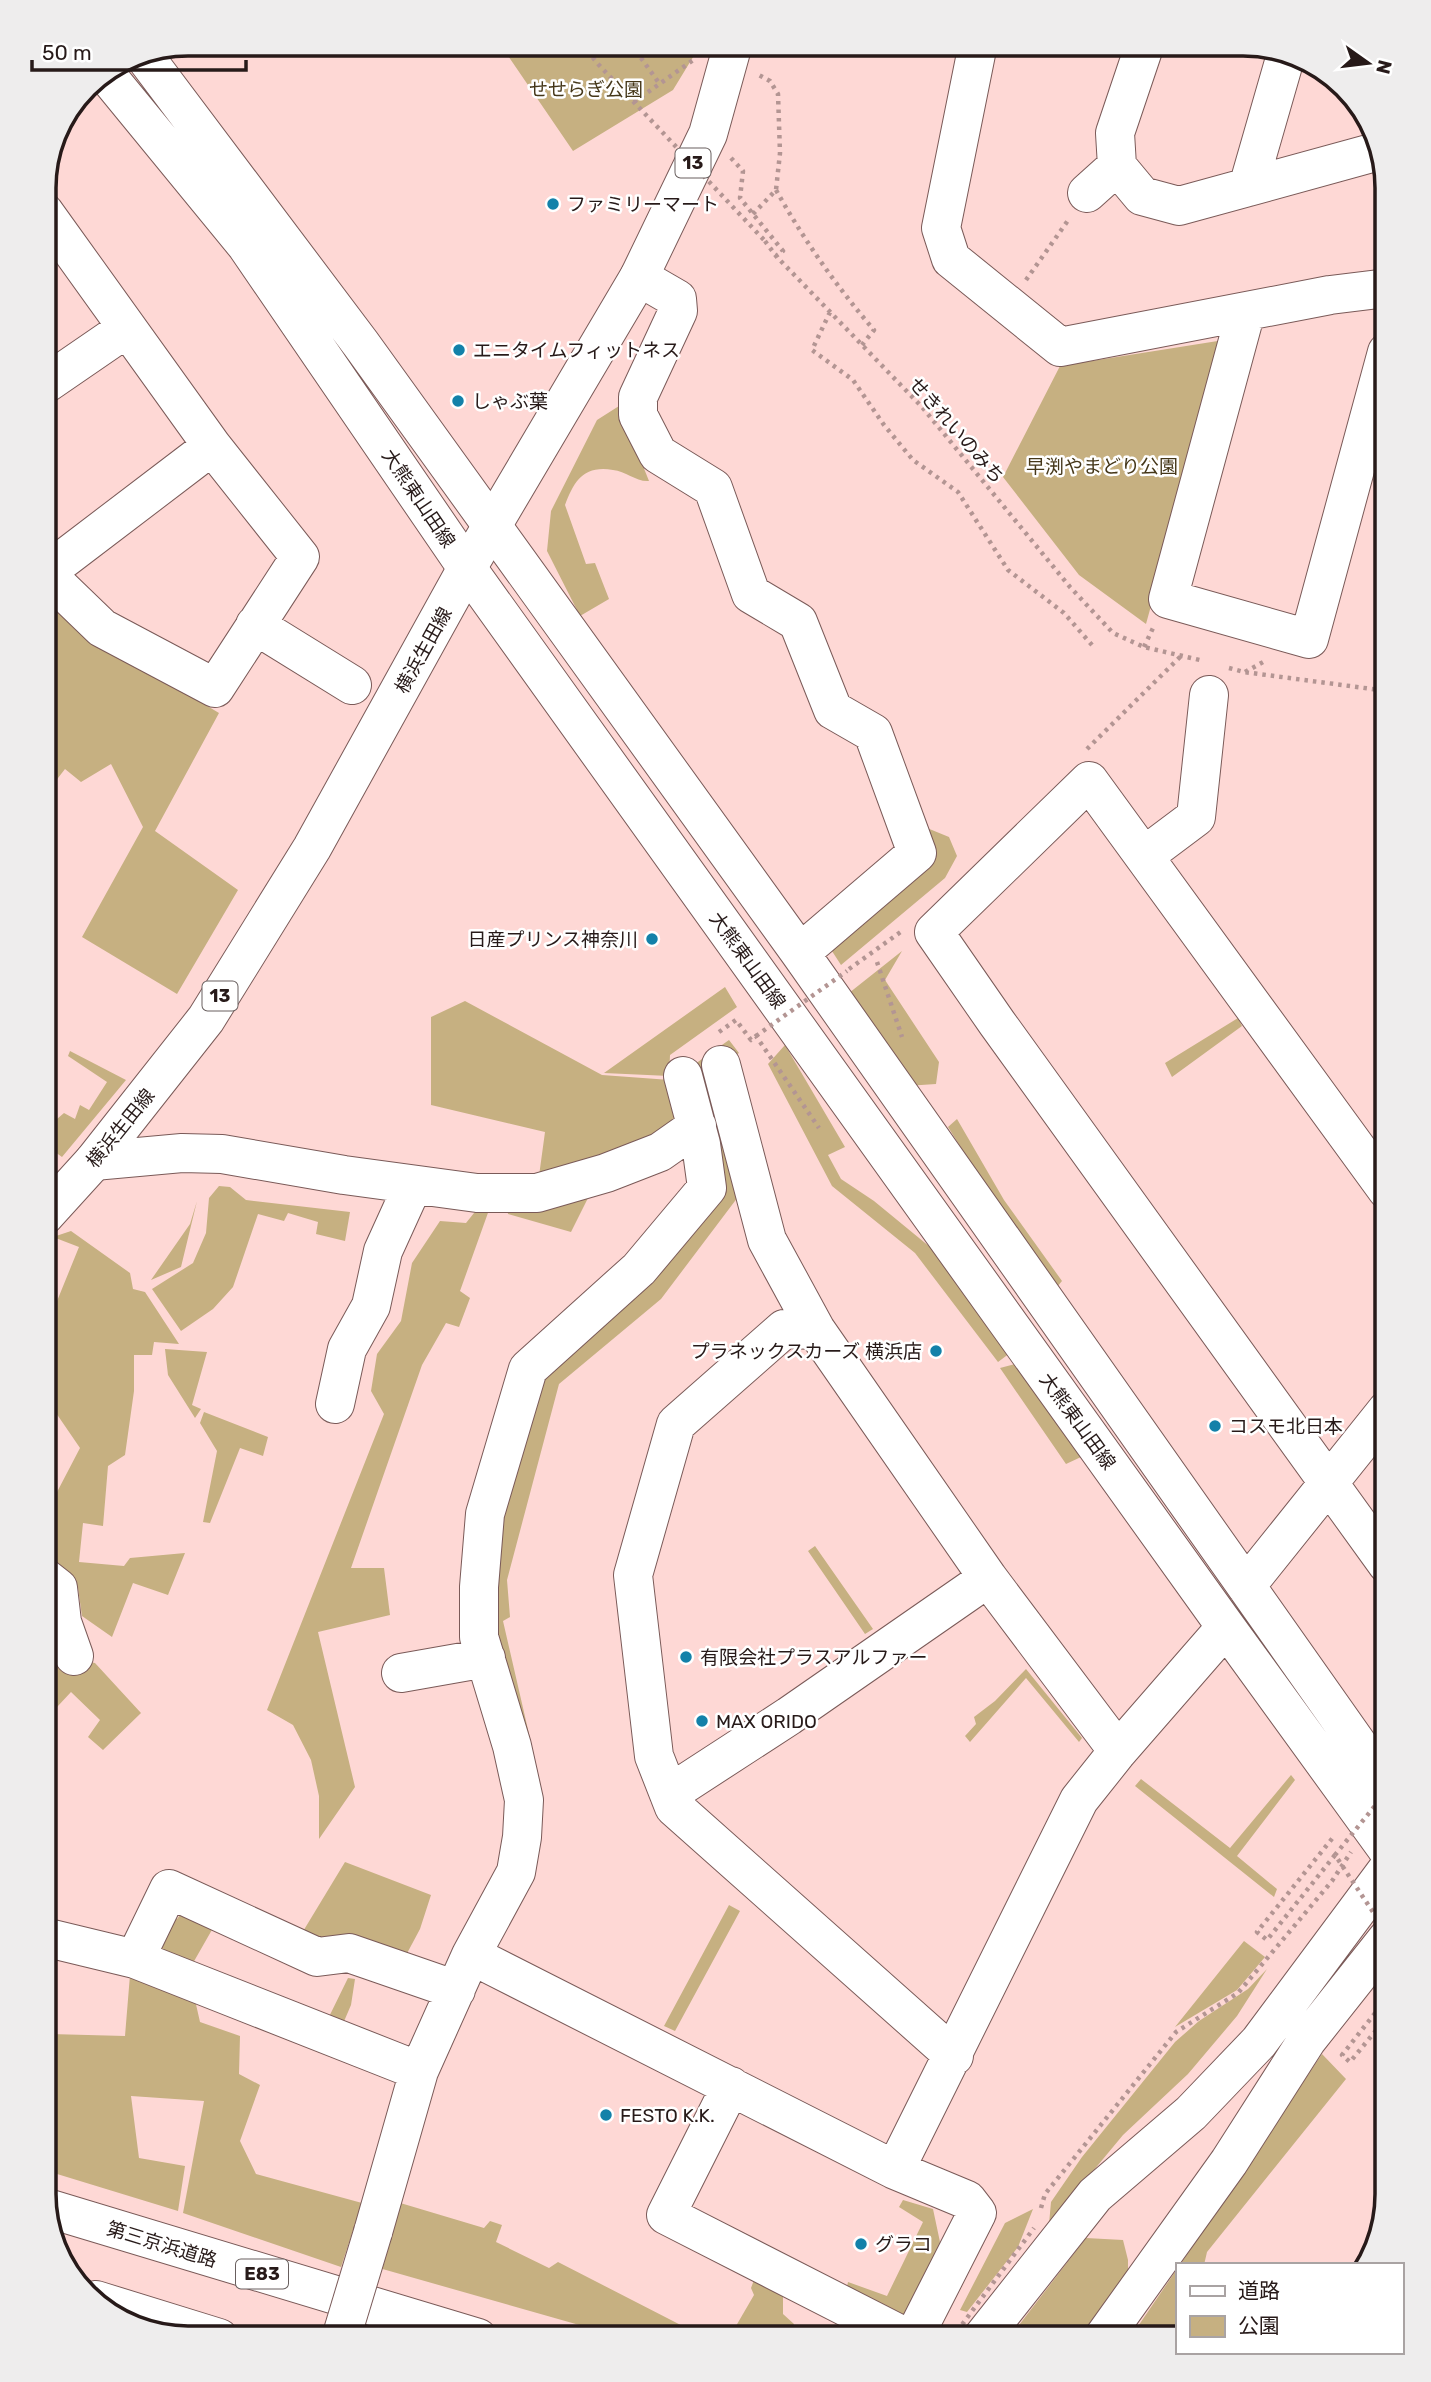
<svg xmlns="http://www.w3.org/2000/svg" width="1431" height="2382" font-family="Rubik,'Noto Sans JP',sans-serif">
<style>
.green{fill:#c6b081}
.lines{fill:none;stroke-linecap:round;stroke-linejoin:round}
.minor-casing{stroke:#7a5a58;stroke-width:40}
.major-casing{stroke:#7a5a58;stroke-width:40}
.highway-casing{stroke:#7a5a58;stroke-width:40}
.path{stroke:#b39593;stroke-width:4.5;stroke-dasharray:3.5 5;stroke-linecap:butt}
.minor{stroke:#fff;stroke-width:38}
.major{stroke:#fff;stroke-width:38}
.highway{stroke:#fff;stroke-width:38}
.minor-bridge-casing{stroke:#7a5a58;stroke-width:40;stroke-linecap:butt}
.path-bridge{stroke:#b39593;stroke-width:4.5;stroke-dasharray:3.5 5;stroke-linecap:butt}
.minor-bridge{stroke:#fff;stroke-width:38}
.poi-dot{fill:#1381a9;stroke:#fff;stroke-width:2.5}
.labels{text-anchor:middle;stroke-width:5;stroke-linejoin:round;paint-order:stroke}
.shield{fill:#fff;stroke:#685f5e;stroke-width:2}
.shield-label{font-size:18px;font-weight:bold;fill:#271a19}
.park-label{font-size:19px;fill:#453719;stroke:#fff}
.poi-label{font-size:19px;fill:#271a19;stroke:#fff;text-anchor:start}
.street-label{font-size:19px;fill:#271a19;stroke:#fff}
.rim{fill:none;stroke:#271a19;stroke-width:3.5}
</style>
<rect width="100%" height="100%" fill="#fed8d5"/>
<path class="green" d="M500,44h201l-28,46 -100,61z
M1224,340l-78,284 -67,-49 -76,-98 57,-111z
M619,406l30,75c-13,1 -23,-10 -36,-11 -30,-5 -39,12 -48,35l21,59 9,-1 14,36 -29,17 -33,-65 4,-40 46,-91z
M44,594l43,40 132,79 -64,118 83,59 -61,104 -95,-57 61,-110 -32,-63 -30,18 -16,-13 -21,27v-33l7,-77 -7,-17z
M927,828l22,9 8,19 -12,22 -104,87 -11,-17z
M902,951l-17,29 54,82 -3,22 -30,2 -57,-93z
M725,987l12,20 -67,48 -1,21 -65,-3z
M465,1001l137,74 68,5 12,44 -24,18 -119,34 6,-44 -114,-27v-88z
M1238,1018l4,8 -70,51 -7,-14z
M729,1040l10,13 -31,20 30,124 -77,102 -102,85 -52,196 3,37 -7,4 32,139 -8,2 -34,-126 4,-113 45,-149 183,-192 -30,-118z
M785,1045l60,102 -17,8 13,24 33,22 56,46 80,106 -12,9 -83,-109 -83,-67 -64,-122z
M70,1051l56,29 -64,77 -18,-13v-34l13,9 7,-6 11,6 5,-14 9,5 18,-28 -39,-26z
M957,1119l47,81 58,81 -10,12 -104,-166z
M219,1186l11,1 16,13 104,12 -5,29 -29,-7 2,-12 -30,-9 -4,8 -26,-7 -25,73 -20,22 -32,22 -29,-42 41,-26 13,-30 3,-35z
M590,1194l-19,38 -63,-18 -2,-13z
M486,1198l3,12 -29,81 10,7 -11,29 -13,-4 -24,42 -71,203h33l6,47 -72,17 37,155 -36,52v-43l-8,-36 -18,-35 -26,-15 117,-296 -13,-23 6,-37 24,-33 11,-58 28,-42 26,2z
M197,1201l-16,66 -30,13 39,-56z
M71,1231l59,42 3,16 12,3 34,52 -25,-2 -2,13h-18v36l-9,64 -17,11 -5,60 -20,-3 -4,39 45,4 6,-8 55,-5 -17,42 -35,-12 -21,54 -30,-21 -4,-28 -34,-33v-38l36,-69 -26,-38 -2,-33 -8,-7v-67l11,3 24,-59 -26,-10z
M165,1349l42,3 -15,53 9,4 -6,9 -27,-43z
M1019,1363l62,94 -15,7 -66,-96z
M204,1412l64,25 -5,19 -23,-8 -30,75 -7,-1 14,-71 -17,-28z
M815,1546l58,83 -8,5 -57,-83z
M52,1654l43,9 46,50 -38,37 -15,-13 12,-17 -29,-28 -27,29v-57z
M1026,1669l56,69 -3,4 -53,-64 -56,64 -5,-6 11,-12 -2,-7 21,-16z
M1291,1775l4,5 -58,76 40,33 -3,8 -139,-111 6,-7 89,69z
M345,1862l86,33 -11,34 -16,30 -72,-15 -30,-11z
M729,1905l11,6 -65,120 -11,-5z
M183,1911l30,17 -24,42 -38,-22 19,-33 7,4z
M1244,1941l21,16 -28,33 -62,37z
M57,1962l-7,72 75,2 5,-61 65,25 5,22 40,14 -1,38 21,11 -20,56 16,33 106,29 -21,64 -158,-54 21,-112 -73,-5 8,62 46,8 -7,45 -134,-41v-186l3,-19z
M1267,1969l-30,47 -49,58 -65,61 -74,89 2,-22 31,-45 93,-115 24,-21 49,-32z
M348,1978l7,1 -4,26 -12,28 -15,-6z
M1322,2054l24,25 -139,173 -3,13h-24z
M903,2200l30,9 7,33 -34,76 -61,-22 3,-14 39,14 36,-74 -24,-15z
M397,2202l87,26 6,-7 12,4 -6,17 53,26 9,-6 148,76h-81l-246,-70z
M1033,2209l-15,38 -51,65 -7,-2 45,-87z
M1086,2238l37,2 5,20v16l-47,62h-72z
M1177,2269v69h-47z
M754,2280l29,12v22l11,10 -4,14h-61l25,-43 -3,-7z"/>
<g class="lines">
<defs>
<path id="minor" d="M978,44l-37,184 10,31 109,88 270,-52 57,-7
M1145,44l-30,89 2,33 25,30 37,10 200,-55
M142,53l219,291 439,609 587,833
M105,73l141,172 221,323 759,1059 161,222
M1248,187l38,-132
M1087,193l30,-27
M44,212l168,234 88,111 -85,131 -113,-60 -57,-55
M639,277l38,22 1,12 -40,86v18l20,39 55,34 38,106 47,28 35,88 40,23 44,120 -117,100
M1246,311l-78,288 141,40 78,-287
M44,385l83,-57
M44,574l168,-128
M255,625l97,60
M1144,856l52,-39 13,-122
M721,1065l46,175 49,90
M94,1161l88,-8 40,1 122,21 133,18h60l69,-20 54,-21 37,-26
M335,1404l12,-55 24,-43 12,-55 30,-66
M1387,1564l-390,-541 -63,-91 155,-151 298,409
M44,1577l14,11 4,34 12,34
M1246,1586l141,-176
M401,1673l85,-15
M669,1794l120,-78 199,-138
M44,1937l91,22 284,112
M471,1955l424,215 72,30 10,13 -58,114v11
M135,1959l34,-70 148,68 32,-4 107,37
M954,2056l-280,-249 -20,-51 -21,-181 43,-151 108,-95 32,1 172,248 130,173
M731,2086l-65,129 241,123
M895,2170l184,-370 39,-49 108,-124
M373,2232l46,-161 52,-116 45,-83 6,-35 2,-37 -12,-54 -33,-109v-50l6,-73 43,-145 111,-100 68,-81 -6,-44 -18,-68"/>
<path id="major" d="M44,1216l50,-55 112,-142 106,-171 155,-280 172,-291 69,-143 25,-90"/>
<path id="highway" d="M47,2208l431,130
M96,2300l123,38
M982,2338l113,-143 96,-82 68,-71 128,-172
M1103,2338l126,-176 78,-122 80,-101"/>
</defs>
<use href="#minor" class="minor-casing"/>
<use href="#major" class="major-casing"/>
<use href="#highway" class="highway-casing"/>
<path class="path" d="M582,44l16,20
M631,44l28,39
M634,102l62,-44
M731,158l12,13 -3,27 43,53 -7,5
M776,190c28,50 60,96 98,140l-12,15
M753,214l23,-24 4,-37 -2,-59 -8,-13 -13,-7
M765,241l11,15 146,151 148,180 43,46 31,14 60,14
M1026,280l43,-61
M830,312l-18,38 41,30 31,45 29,35 45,32 50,78 56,43 28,32
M1144,647l9,-19
M1229,668l15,4 143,19
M1245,672l20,-11
M1087,749l94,-93
M877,962l25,75
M849,969l53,-38
M719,1032l17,-12 15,20 5,-4 63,92
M1335,1855l-68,85 -10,-8 78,-97
M1387,2017l-37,45 -8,-7 45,-57
M1041,2208l4,-14 131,-162 62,-39 94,-112 19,-29"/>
<use href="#minor" class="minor"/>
<use href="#major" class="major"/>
<use href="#highway" class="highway"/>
<defs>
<path id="minor-bridge" d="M341,2338l32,-106"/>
</defs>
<use href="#minor-bridge" class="minor-bridge-casing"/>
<path class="path-bridge" d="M598,64l167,177
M756,1036l91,-65
M1387,1933l-52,-78 52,-64
M952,2338l82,-110"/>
<use href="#minor-bridge" class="minor-bridge"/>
</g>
<g class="poi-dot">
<circle cx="553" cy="204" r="7"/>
<circle cx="459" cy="350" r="7"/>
<circle cx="458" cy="401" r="7"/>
<circle cx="652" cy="939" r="7"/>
<circle cx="936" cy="1351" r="7"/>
<circle cx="1215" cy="1426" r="7"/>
<circle cx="686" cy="1657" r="7"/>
<circle cx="702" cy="1721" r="7"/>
<circle cx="606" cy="2115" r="7"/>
<circle cx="861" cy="2244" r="7"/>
</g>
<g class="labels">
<g class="shield">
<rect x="675.5" y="148.5" width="35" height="29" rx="5"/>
<rect x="202.5" y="981.5" width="35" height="29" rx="5"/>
<rect x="236" y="2259.5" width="52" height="29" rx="5"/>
</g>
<g class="shield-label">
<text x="693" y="169">13</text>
<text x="220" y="1002">13</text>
<text x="262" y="2280">E83</text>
</g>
<g class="park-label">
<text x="586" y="96">せせらぎ公園</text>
<text x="1102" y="473">早渕やまどり公園</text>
</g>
<g class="poi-label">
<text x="567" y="211">ファミリーマート</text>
<text x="473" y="357">エニタイムフィットネス</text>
<text x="472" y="408">しゃぶ葉</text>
<text x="638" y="946" text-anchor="end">日産プリンス神奈川</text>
<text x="922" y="1358" text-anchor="end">プラネックスカーズ 横浜店</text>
<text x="1229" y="1433">コスモ北日本</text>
<text x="700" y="1664">有限会社プラスアルファー</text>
<text x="716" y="1728">MAX ORIDO</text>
<text x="620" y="2122">FESTO K.K.</text>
<text x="875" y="2251">グラコ</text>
</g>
<g class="street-label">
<text transform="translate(957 430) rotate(49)" y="7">せきれいのみち</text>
<text transform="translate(419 498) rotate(56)" y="7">大熊東山田線</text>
<text transform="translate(423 650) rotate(-61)" y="7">横浜生田線</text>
<text transform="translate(748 960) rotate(54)" y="7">大熊東山田線</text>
<text transform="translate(120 1128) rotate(-51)" y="7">横浜生田線</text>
<text transform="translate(1078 1421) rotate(54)" y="7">大熊東山田線</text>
<text transform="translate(162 2244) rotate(17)" y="7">第三京浜道路</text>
</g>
</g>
<path d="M0 0H1431V2382H0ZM188 56H1243A132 132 0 0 1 1375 188V2194A132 132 0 0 1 1243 2326H188A132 132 0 0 1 56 2194V188A132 132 0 0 1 188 56Z" fill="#eeeded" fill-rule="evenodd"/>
<path class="rim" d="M188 56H1243A132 132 0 0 1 1375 188V2194A132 132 0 0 1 1243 2326H188A132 132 0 0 1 56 2194V188A132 132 0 0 1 188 56Z"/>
<rect x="1176" y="2263" width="228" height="91" fill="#ffffff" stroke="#a9a3a3" stroke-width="2"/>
<rect x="1190" y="2286" width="35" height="10" fill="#ffffff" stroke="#a9a3a3" stroke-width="2"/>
<text x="1238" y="2298" font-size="21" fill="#271a19">道路</text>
<rect x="1190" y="2316" width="35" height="21" fill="#c6b081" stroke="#a9a3a3" stroke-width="2"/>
<text x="1238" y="2333" font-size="21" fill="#271a19">公園</text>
<g transform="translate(1368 63) rotate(104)" stroke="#ffffff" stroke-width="5" paint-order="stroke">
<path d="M0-5L12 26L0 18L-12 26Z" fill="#271a19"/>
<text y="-10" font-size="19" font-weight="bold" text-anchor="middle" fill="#271a19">N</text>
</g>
<path d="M32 60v10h214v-10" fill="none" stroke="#271a19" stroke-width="3.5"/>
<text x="42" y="60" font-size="21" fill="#271a19" stroke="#ffffff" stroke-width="5" paint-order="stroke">50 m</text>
</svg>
